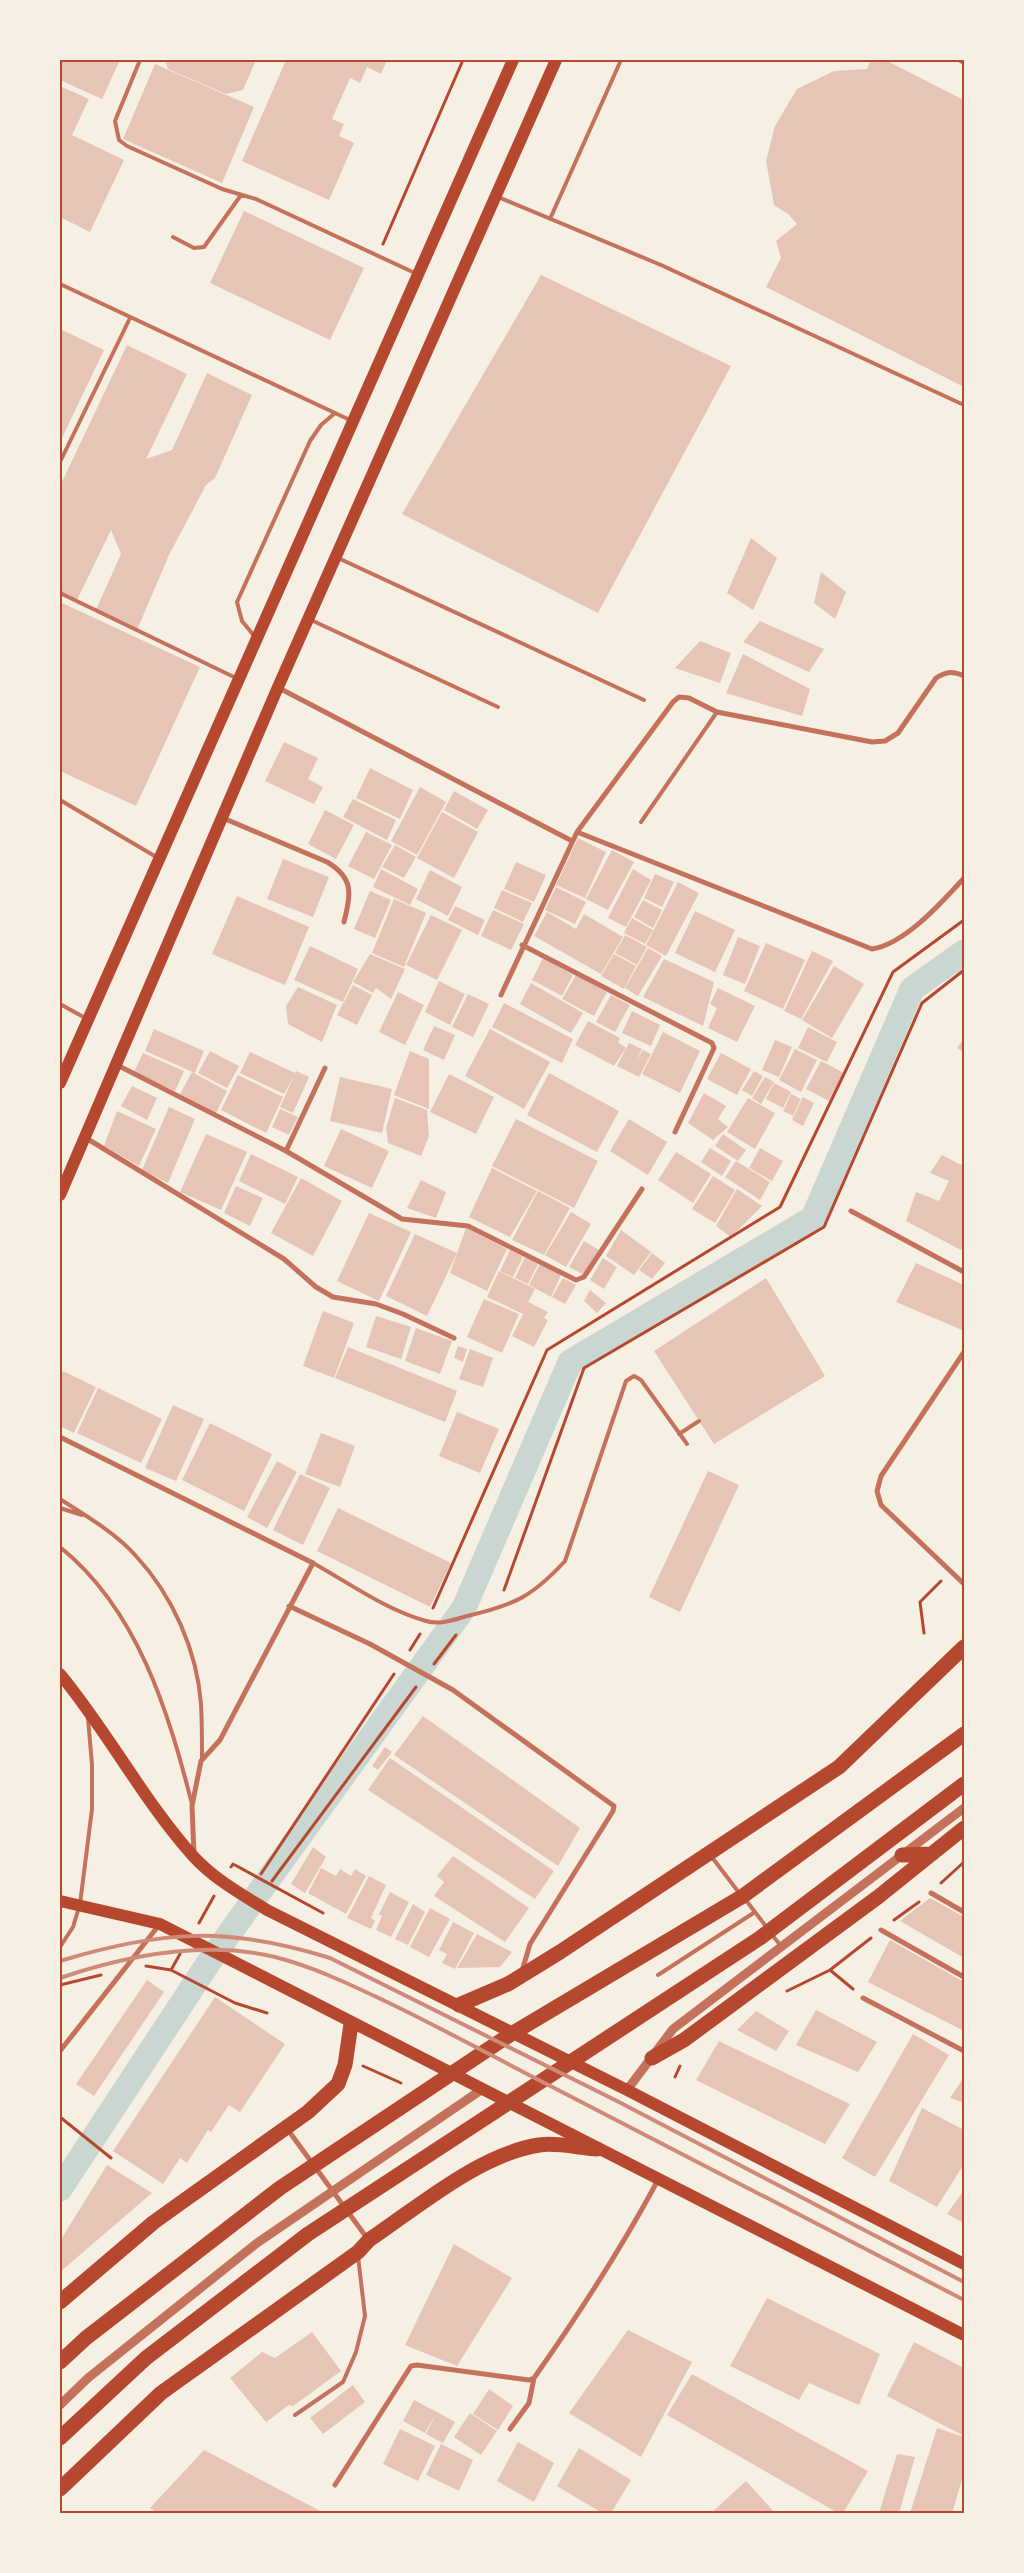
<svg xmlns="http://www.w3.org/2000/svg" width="1024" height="2573" font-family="Commissioner,sans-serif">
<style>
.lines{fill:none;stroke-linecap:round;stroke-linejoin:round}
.canal{stroke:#c9d6d2;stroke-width:25}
.building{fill:#e6c5b7}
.path{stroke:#b5482f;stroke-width:3}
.service{stroke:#c5725c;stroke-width:4}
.minor{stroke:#c5725c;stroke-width:5}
.tertiary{stroke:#c5725c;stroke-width:9}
.primary{stroke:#b5482f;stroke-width:12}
.motorway{stroke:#b5482f;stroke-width:15}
.rail{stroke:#cf8b77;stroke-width:4}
.neatline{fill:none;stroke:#b5482f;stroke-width:2}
</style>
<rect width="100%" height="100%" fill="#f6efe4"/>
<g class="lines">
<path class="canal" d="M60,2189l151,-230 253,-351 106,-246 243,-144 99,-229 52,-37"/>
</g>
<path class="building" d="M60,60h60l-18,39 -42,-19z
M165,60h91l-13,30 -17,4 -58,-25z
M286,60h101l-6,14 -14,-7 -7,16 -10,-5 -18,41 12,5 -5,12 15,7 -25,57 -87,-39z
M871,60h14l79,40v287l-198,-100 15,-29 -5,-17 21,-17 -9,-10 -14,-9 -8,-44 9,-35 22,-37 37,-18 33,-2z
M155,64l99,43 -32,76 -99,-44z
M60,86l29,13 -17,36 52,25 -34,72 -30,-15z
M244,211l120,57 -34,72 -120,-57z
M541,275l190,91 -133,247 -196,-99z
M60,329l44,21 -44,92z
M127,345l60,29 -41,85 26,-9 35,-77 45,22 -37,83 -9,7 -37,70 -32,75 -42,-18 26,-58 -10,-24 -34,70 -17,-8v-106z
M751,538l26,20 -24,52 -26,-17z
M821,572l25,20 -11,27 -21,-16z
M60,602l140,65 -64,139 -76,-35z
M760,621l64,28 -15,23 -66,-30z
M700,641l31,12 -11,30 -45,-15z
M743,654l67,35 -8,27 -76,-23z
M284,742l34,16 -10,21 15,8 -9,17 -49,-23z
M370,768l43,22 -13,29 -44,-21z
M420,787l26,15 -29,53 -26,-14z
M454,791l34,19 -11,19 -33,-19z
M353,799l43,21 -9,20 -44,-23z
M325,810l29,15 -18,34 -28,-15z
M442,812l36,20 -24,46 -37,-20z
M366,832l26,13 -18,34 -26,-13z
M578,838l28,14 -21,46 -29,-13z
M395,845l21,12 -12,21 -22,-11z
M612,850l22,12 -26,48 -22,-11z
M283,859l46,18 -16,40 -46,-18z
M516,862l30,13 -12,27 -30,-13z
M381,869l37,20 -8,16 -37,-18z
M633,869l18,11 -25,47 -18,-9z
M430,870l32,17 -14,29 -32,-17z
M655,874l19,8 -12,25 -18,-9z
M678,882l21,11 -33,63 -20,-11z
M556,887l30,15 -11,22 -30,-14z
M502,890l30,13 -9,19 -29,-14z
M370,891l21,9 -16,38 -21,-9z
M237,896l72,31 -24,58 -73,-31z
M394,899l32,14 -22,54 -32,-14z
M643,900l19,10 -9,18 -19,-11z
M455,906l30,14 -7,15 -30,-15z
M493,910l31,14 -13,26 -30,-14z
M695,911l40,19 -20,42 -40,-19z
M547,912l29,17 8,-15 39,23 -22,37 -67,-38z
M431,915l31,15 -25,50 -31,-15z
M632,918l21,12 -8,14 -21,-11z
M625,935l22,12 -10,18 -22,-12z
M738,937l22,9 -15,38 -22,-9z
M766,943l39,17 -22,49 -39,-18z
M310,946l48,23 -15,33 -49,-22z
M648,948l14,8 -24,40 -13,-8z
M812,951l21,10 -32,58 -17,-8z
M370,954l35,15 -14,30 -15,-11 -3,5 -20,-11z
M614,954l22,12 -12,23 -23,-13z
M543,958l30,17 -11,21 -30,-16z
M664,959l50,23 -11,44 -60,-29z
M834,966l30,18 -32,54 -30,-18z
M576,975l31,17 -13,24 -32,-17z
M439,981l26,13 -15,31 -25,-13z
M531,983l52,30 -12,20 -51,-29z
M353,985l19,10 -15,30 -20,-10z
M298,987l39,18 -15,37 -34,-18 -2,-18z
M718,988l37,18 -18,36 -29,-14 9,-20 -7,-4z
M398,992l26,13 -19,40 -26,-13z
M468,994l21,10 -16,33 -21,-10z
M611,995l19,10 -15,27 -19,-10z
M504,1003l69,36 -11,24 -70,-36z
M632,1011l28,14 -9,21 -29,-13z
M588,1021l32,17 -10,19 8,-15 8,6 -12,18 -39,-21z
M434,1026l21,9 -11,25 -21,-10z
M808,1027l29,15 -10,20 -29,-14z
M154,1029l50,22 -9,22 -50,-22z
M490,1029l60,33 -26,47 -59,-33z
M663,1032l37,19 -20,42 -38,-19z
M964,1039v13l-7,-4z
M775,1040l17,7 -13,30 -17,-7z
M629,1043l13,6 -5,11 6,-10 8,4 -12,23 -22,-11z
M795,1049l22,11 -16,32 -22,-12z
M210,1051l29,15 -12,22 -29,-15z
M410,1051l19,8v50l-35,-14z
M250,1052l45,21 1,-2 13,6 -16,36 -13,-6 14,-31 -10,18 -44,-21z
M143,1053l41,18 -9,20 -41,-19z
M721,1053l30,16 -14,26 -30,-16z
M821,1061l23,12 -15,28 -23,-12z
M754,1071l9,5 -11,20 -10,-6z
M192,1072l35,19 -11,22 -36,-19z
M549,1073l70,38 -22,41 -70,-37z
M449,1074l45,23 -18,37 -46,-22z
M238,1075l45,22 -17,36 -45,-23z
M340,1077l52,12 -10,44 -52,-12z
M765,1077l9,5 -13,22 -9,-6z
M774,1083l17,9 -8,16 -17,-9z
M132,1086l25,12 -10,22 -26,-14z
M704,1093l22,13 -8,13 10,8 -15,13 -25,-17z
M791,1094l10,5 -8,17 -10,-5z
M803,1097l11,6 -11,23 -11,-6z
M395,1098l32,12 2,26 -8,20 -33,-13 -2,-15z
M748,1098l27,15 -20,36 -28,-17z
M169,1107l26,12 -27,64 -26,-13z
M280,1109l18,8 -9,18 -17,-8z
M117,1111l39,18 -17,37 -35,-20z
M516,1119l82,42 -24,47 -82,-42z
M629,1119l38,23 -19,33 -38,-24z
M341,1129l48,22 -17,37 -48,-22z
M206,1134l41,18 -26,58 -41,-18z
M723,1134l23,16 -8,11 -23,-15z
M710,1148l21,13 -9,15 -21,-14z
M760,1148l23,13 -11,20 -23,-13z
M676,1152l35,22 -18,29 -35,-23z
M251,1154l47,23 -13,27 -46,-23z
M942,1155l19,10 3,-5v84l-3,6 -55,-29 10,-29 23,9 10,-20 -19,-8z
M736,1161l34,21 -10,18 -35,-23z
M492,1168l45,23 -27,46 -41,-20z
M713,1176l22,14 -20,33 -23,-14z
M301,1178l41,23 -29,55 -42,-23z
M421,1180l25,12 -10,26 -29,-10z
M236,1186l27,12 -13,28 -26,-13z
M737,1189l25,17 -31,31 -15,-11z
M538,1191l32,17 -26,47 -32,-15z
M571,1212l20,12 -25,43 -21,-12z
M369,1213l42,19 -32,69 -42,-20z
M466,1228l41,21 -20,42 -37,-18z
M621,1230l30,22 -17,23 -28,-19z
M415,1234l42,19 -30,63 -41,-20z
M584,1241l15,9 -15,25 -15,-8z
M510,1250l13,7 -10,20 -13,-6z
M652,1253l13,10 -13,16 -13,-9z
M525,1257l13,7 -10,20 -13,-6z
M603,1258l14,9 -13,22 -14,-9z
M916,1263l48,22v40l-2,5 -66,-28z
M540,1264l21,11 -10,22 -22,-12z
M499,1271l36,18 -7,13 20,10 -4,6 4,2 -14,27 -22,-11 11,-22 -36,-17z
M563,1278l13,7 -11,19 -13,-7z
M766,1278l59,98 -111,68 -60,-93z
M590,1290l16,13 -9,10 -13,-12z
M484,1299l35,15 -17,39 -35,-16z
M323,1311l31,12 -20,55 -31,-12z
M376,1316l35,11 -10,32 -35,-12z
M416,1328l36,13 -12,33 -35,-13z
M458,1346l9,3 -4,13 -9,-4z
M348,1347l109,44 -12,31 -110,-44z
M470,1349l23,9 -10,29 -24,-8z
M63,1371l33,16 -22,46 -14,-7v-49z
M98,1388l64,31 -21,44 -64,-30z
M173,1405l31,14 -28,62 -31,-13z
M457,1412l42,17 -19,44 -41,-17z
M210,1423l62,31 -28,57 -62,-31z
M321,1433l34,13 -15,41 -35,-13z
M277,1461l20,11 -30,56 -20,-11z
M708,1471l31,14 -59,127 -31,-15z
M300,1474l30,14 -27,57 -30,-15z
M338,1508l113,55 -21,44 -113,-56z
M423,1716l157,112 -22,38 -164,-111z
M385,1747l7,5 -14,18 -6,-4z
M390,1758l164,113 -19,28 -167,-109z
M313,1847l13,10 -21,36 -14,-9z
M453,1856l76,52 -24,34 -71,-46 10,-14 -7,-6z
M321,1868l15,8 4,-7 11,7 4,-7 11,7 -20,38 -38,-21z
M369,1876l17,9 -15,33 4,3 -4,8 -24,-11z
M390,1892l19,10 -18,35 -15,-7 6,-14 -3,-2z
M930,1898l34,19v41l-64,-37z
M413,1904l12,8 -17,33 -13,-6z
M430,1908l20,11 -21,38 -19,-10z
M453,1922l21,11 -19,36 -13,-6 5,-9 -8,-4z
M477,1934l35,18 -12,15 -43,1z
M890,1940l74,42v49l-96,-49z
M147,1980l17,12 -70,104 -18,-12z
M215,1997l70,47 -45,68 -11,-7 -18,27 -3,-2 -21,33 -7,-5 -17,26 -50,-33z
M816,2010l61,32 -19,30 -62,-27z
M756,2011l33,20 -13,20 -39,-21z
M913,2034l36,21 -74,122 -33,-19z
M719,2041l131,63 -25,40 -129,-64z
M964,2077v26l-14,-5z
M922,2108l42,22v34l-27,43 -48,-26z
M107,2165l45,28 -92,79v-31z
M964,2190v33l-17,-9z
M454,2244l58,34 -55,88 -52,-21z
M767,2298l113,56 -21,51 -50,-22 -10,17 -69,-34z
M628,2330l64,32 -51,95 -72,-44z
M312,2332l29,39 -48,35 -4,-1 -23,17 -36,-44 32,-26 13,6z
M914,2342l50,26v68l-77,-40z
M692,2374l176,97 -25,42h-5l-171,-98z
M353,2385l12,17 -42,32 -13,-16z
M489,2389l24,17 -15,24 -25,-16z
M414,2400l23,12 -12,21 -22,-12z
M437,2412l18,10 -12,21 -17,-9z
M470,2413l27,18 -16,24 -27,-18z
M937,2428l27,9v36l-12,40h-42z
M400,2429l35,17 -17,35 -35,-17z
M518,2442l36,21 -20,39 -37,-21z
M441,2444l32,16 -14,31 -33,-16z
M579,2448l52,32 -20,33h-9l-45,-27z
M204,2450l120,63h-166l-8,-5z
M897,2454l18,3 -16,56h-20z
M746,2481l29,32h-64z"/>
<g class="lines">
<path class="path" d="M383,244l80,-184
M504,1590l80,-222 240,-141 98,-224 42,-33
M433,1608l114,-258 233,-143 113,-235 71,-52
M924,1633l-4,-31 21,-21
M410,1650l10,-16
M434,1664l22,-29
M231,1867l2,-3 90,49
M261,1874l133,-200
M272,1881l144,-194
M941,1883l23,-21
M894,1920l25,-18
M199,1923l15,-27
M146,1966l25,4 9,-16
M171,1970l64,33 32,10
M830,1970l41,-32
M60,1985l41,-10
M787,1991l43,-21 23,19
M363,2066l38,17
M675,2077l5,-11
M60,2117l51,41"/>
<path class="service" d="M140,60l-25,61 4,19 8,6 95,43 34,10 161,75
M959,60l5,3
M498,197l163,68 303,140
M550,219l71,-159
M173,237l21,11 10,-1 37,-52
M60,284l290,136
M60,462l70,-144
M338,558l306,142
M60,593l176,85
M311,620l187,87
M255,637l-13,-16 -5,-19 73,-161 11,-16 14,-12
M60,800l98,58
M641,822l76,-110
M60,1004l27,15
M679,1434l20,-13
M60,1499c26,17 56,34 76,57 37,40 61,95 65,148 1,18 1,36 1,54
M60,1508l22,7
M60,1547c78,63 108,164 132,257
M313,1563c36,20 73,47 113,58 14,4 27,-1 41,-5 47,-11 65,-19 98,-55l61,-180 8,-5 7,4 46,64
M711,1856l29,38
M745,1899l23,30
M772,1935l10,12
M60,1947l13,-20 7,-23 12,-95v-44l-4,-47
M658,1975l97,-63
M295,2415l48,-33 13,-30 9,-36 -7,-60"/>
<path class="minor" d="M279,688l293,153
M223,818l104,44c27,16 24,31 17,60
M577,832l295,117c33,-5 70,-47 92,-71
M522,945l190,98 2,5 -39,84
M501,995l76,-163 96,-130 6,-5 10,1 28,14 155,30 13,-1 13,-8 38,-55c11,-7 17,-7 28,-2
M117,1065l169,86 116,68 66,7 108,54 8,-3 58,-88
M86,1138l198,121 32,28 17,10 43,7 27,10 51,24
M286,1151l39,-83
M851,1211l113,61
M964,1352l-83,124 -4,15 4,14 83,79
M60,1437l253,126 -93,177 -19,21 -9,45 2,48
M289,1606l81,38 83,46 161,116 -1,5 -83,133 -8,27
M931,1893l33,19
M881,1930l83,47
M863,1998l101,53
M60,2051l99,-126
M288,2130l79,108
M510,2429l19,-26 5,-25
M335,2485l76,-119 6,-1 112,15 5,-2c45,-64 87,-129 124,-198"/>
<path class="tertiary" d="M627,2090l46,-61 291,-221
M60,2405l28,-27 169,-135 224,-153"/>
<path class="primary" d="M60,1083l453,-1023
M60,1195l218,-508 278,-627
M60,1674c48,58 83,126 133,182 21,23 48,38 74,54l360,180 337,174
M60,1901l100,23 804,411"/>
<path class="motorway" d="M902,1855l30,-1
M459,2005l49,-21 52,-32 279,-185 125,-120
M652,2058l32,-18 194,-143 86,-69
M60,2302l94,-80 154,-110 30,-28 7,-19 6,-41
M60,2362l26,-24 194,-150 228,-152 235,-140 221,-162
M60,2438l86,-80 162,-124 452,-296 204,-154
M60,2489l101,-96 197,-141 11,-12c49,-33 111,-86 170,-95 18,-3 40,3 58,4"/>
<path class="rail" d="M60,1961c102,-31 168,-35 270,-3l285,142 349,182
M60,1978c68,-23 144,-38 215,-21 39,10 74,27 110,44 50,24 98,50 146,75 145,75 289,149 433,224"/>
</g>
<rect width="1024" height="2573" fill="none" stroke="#f6efe4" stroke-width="122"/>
<rect x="61" y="61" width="902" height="2451" class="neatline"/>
</svg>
